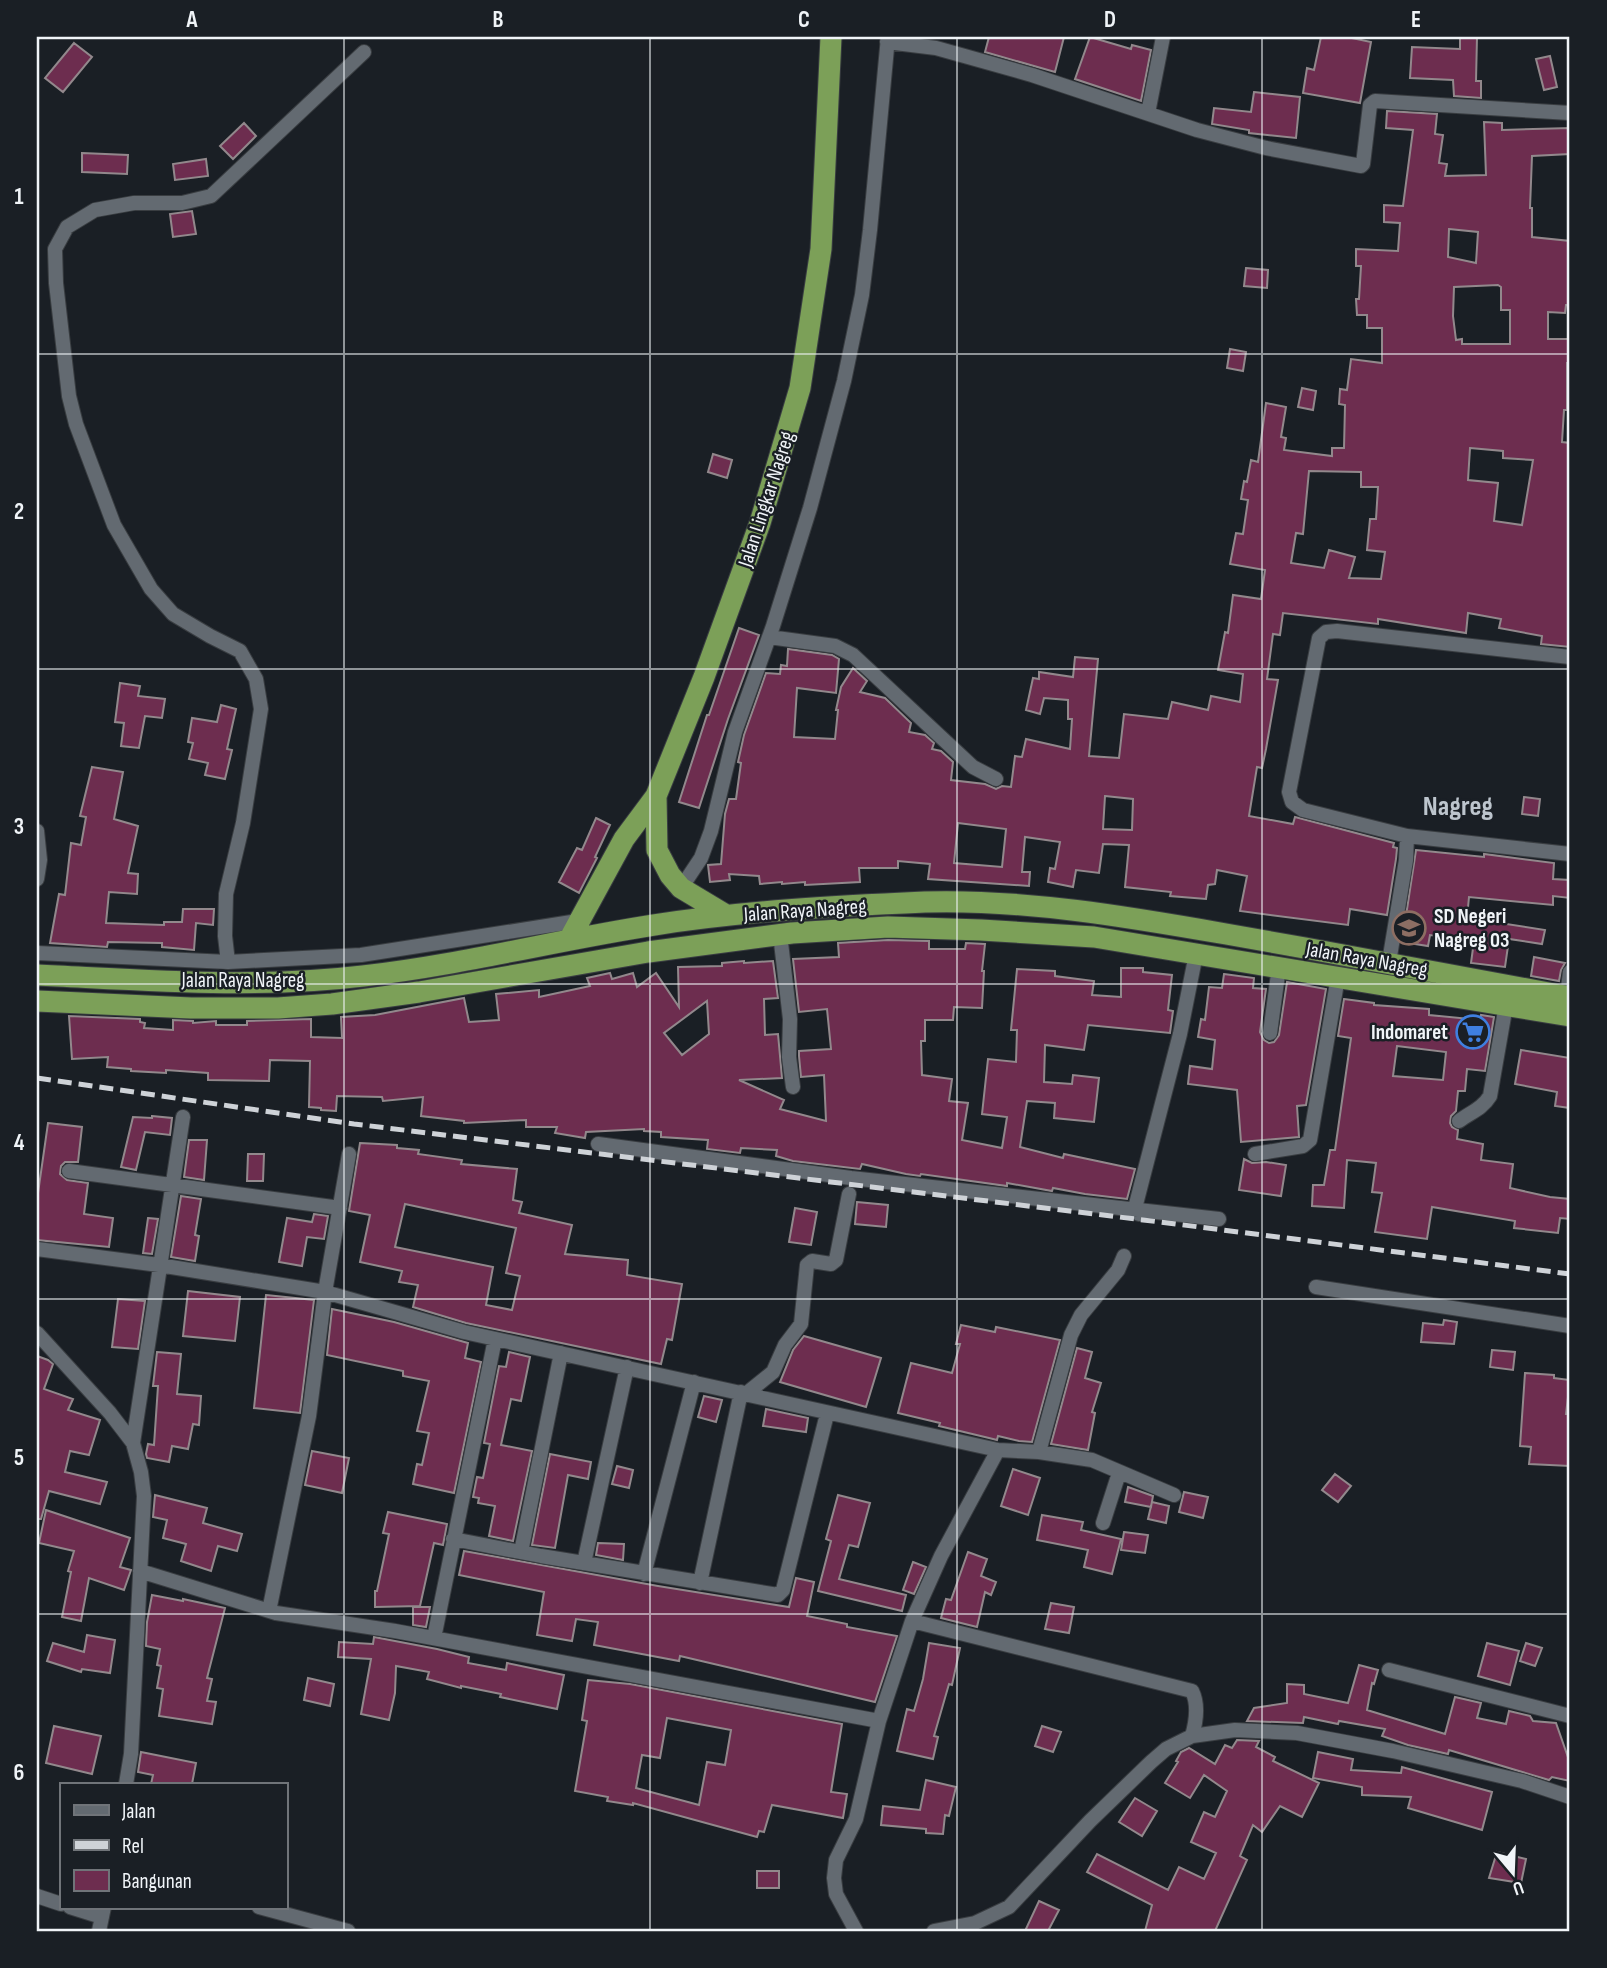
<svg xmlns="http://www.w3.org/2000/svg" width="1607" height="1968" font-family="'Sofia Sans Condensed',sans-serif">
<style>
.building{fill:#6d2d4f;stroke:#92888c;stroke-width:2;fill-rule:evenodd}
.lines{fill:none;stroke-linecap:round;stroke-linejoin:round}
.minor-casing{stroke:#393d41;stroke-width:16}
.trunk-casing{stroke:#393d41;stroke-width:23}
.minor{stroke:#636a71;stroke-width:14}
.trunk{stroke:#7ca058;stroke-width:21}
.rail{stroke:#ced2d7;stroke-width:5;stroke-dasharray:14 7;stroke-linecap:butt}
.grid{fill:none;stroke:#f0f4f8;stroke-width:2;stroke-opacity:0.55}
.labels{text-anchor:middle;stroke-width:5;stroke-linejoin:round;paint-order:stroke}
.street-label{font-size:21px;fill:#f0f4f8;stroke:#1a1f25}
.poi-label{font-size:21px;font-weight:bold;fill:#f0f4f8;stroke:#1a1f25;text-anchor:start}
.district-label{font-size:28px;font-weight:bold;fill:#bdc5cd;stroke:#1a1f25}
.neatline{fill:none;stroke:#f0f4f8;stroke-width:2.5}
.grid-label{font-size:23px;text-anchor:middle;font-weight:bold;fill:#f0f4f8}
</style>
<rect width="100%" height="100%" fill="#1a1f25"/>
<path class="building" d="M989,37h75l-9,35 -70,-20z
M1090,37l41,12 1,-4 19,5 -10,51 -66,-22z
M1321,37h26l24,5 -11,61 -57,-10 4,-25 7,2z
M1460,37h17l-1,44h5v17l-27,-2 -1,-16 -43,-2 2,-31 48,2z
M74,43l18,14 -29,35 -18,-14z
M1550,56l7,31 -13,3 -8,-31z
M1254,92l46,5 -4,41 -47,-5v-3l-37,-6 2,-16 37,4z
M1387,111l50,3 -2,20 8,1 -4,28 8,1 -2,12 41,-1 -2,-53 18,1v7l68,-2v26l-38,2 -2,52h2v29l38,4v64h-4l-1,8 -17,-1v27h22v24h-3v47h-3l-2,32 8,1v204l-29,-3 1,-8 -43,-8 2,-9 -33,-6 -2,20 -88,-14v5l-95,-11 -3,22 -7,-1 -6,45 11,1 -12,69 -4,19 -5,-1 -8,49 44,8 2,-7 99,26 -1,4 4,1 -1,11 -9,56 -37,-6 -2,16 -108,-14 7,-35 -30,-6 -2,14 -7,1 -2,14 -36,-3 1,-4 -46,-5 4,-42 -26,-1 -4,29 -23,-3 -3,17 -25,-5 2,-14 5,1 5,-27 -35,-5 -3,35h8l-1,14 -101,-7 2,-15 -32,-3v7h-39l1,14 -55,3v-3l-23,2v-2l-22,2 -1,-8 -30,-2 1,6 -20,2 -2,-17 13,-1 4,-50 4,-15h7l5,-36 -3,-1 6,-27 22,-62 14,1 1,-9 6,1 1,-17 44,6 7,4 -3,34 -39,-5 -3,49 41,2 3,-29h-2l5,-23 12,-19 14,13 -7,11 25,6 26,25 -2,9 16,3 9,8 -2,6 9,2 12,11 -2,18 34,4 11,5 6,-3 9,1 4,-31 7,1 4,-18 44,10 2,-30h-4v-19l-24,-2 -4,16 -14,-4 7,-32 6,1v-7l34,5 2,-20 23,2 -9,97 30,2 5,-44 44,5 4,-17 36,8 3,-14 29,6 3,-28 -25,-4 7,-38 3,1 5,-38 28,4 4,-29 -35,-6 6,-31 7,1 5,-34 -7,-1 3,-18 3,1 4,-22 7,2 8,-59 20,4 -5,30 5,1 -2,12 48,6v-8h12l1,-43 -6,-1 1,-15 7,1 4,-31 31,4v-35h-15v-13h-10l-1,-16h3l2,-33h-5v-17l42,2 2,-28 -16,-1v-17l19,1 10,-76 -27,-2zM1449,229l29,3 -2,31 -28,-6zM1498,285l3,2v23h9v34h-48v-5l-6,1 -3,-24 1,-29zM1470,448l33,3v7l30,2 -11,65 -28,-4 4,-38 -30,-3zM1309,471l52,1v15h17l-2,32h-6l-3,31 18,2 -4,27 -32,-1 6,-21 -26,-7 -5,18 -33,-5 5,-30 7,1zM1105,796l28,3 -1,31 -29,-1zM958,823l48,6 -4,38 -48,-4z
M244,123l12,13 -23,23 -13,-13z
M82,153l46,2 -1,19 -45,-2z
M206,159l2,17 -33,4 -2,-16z
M192,211l4,23 -23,3 -3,-23z
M1246,268l22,2 -1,18 -23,-2z
M1230,349l16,3 -3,19 -16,-3z
M1302,388l14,3 -3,19 -15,-3z
M713,454l19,6 -5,18 -19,-6z
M739,628l20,7 -31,84 -29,89 -20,-6 28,-87h2z
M120,683l20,3 -2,10 27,3 -3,19 -17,-2 -6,32 -18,-2 3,-23 -9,-1z
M221,705l15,4 -9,40 5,1 -7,29 -20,-4 3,-12 -19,-4 4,-16 -5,-1 4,-24 25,4z
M92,767l31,5 -9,47 24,7 -10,47 10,1 -1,20 -28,-2 -3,31 58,2v-3h18l1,-13h31l-1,16 -17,-2 -2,27 -32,-3v-4l-54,-1 -1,5 -57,-4 9,-49 6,1 6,-52 10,2 5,-28 -6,-1z
M1524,797l16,2 -2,17 -16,-2z
M596,818l14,7 -15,32 2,1 -18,35 -20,-11 18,-34 5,2z
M1416,850l68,7v-3l70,9 -1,16 17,1v18l-17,-2v9l-84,-8 -2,21 78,12 -3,14 -33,-5 -4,28 -34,-4 3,-22 -44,-6 -2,11 -26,-4z
M888,940l41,1v8h36l1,-6 19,1 -3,27h2l-2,37 -28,-1 -1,13h-28v21h-4l1,34 30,4 -3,22 19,2 -6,37 40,8 5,-31 -25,-3 6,-55 28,3 1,-32h-6l6,-61 38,2v5l39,5 -2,14 29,2v-29h22v4l29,3 -4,35 5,1 -3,22 -82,-8 -4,25 -39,-5 -1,37 28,2 1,-9 26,3 -5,44 -40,-4 1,-15 -28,-2 -7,46 43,11 1,-4 71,15 -8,30 -42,-5 -32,-6 -1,3 -45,-8v3l-86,-12 -1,2 -14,-2 -44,-10 -2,5 -67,-8 -17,-5 1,-6 -36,-2 -1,5 -33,-4 1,-9 -47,-3v-5l-17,-1v-2l-58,3 -1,6 -30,-5 2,-6h-31v-7l-62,3v-2l-43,-5 2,-19 -40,4 -1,-4 -45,-1 -1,15 -15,-1v-2l-12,-1 1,-46 -40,-1 -1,21 -61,-1v-7l-42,-3v3l-35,-2v-2l-24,-2 1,-10 -36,2 -3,-43 71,3v3l5,1 -1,5 29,2v-10l20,1v2l23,-2v4h31v-4l64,-2v18l31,1 -1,-21 34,-2 89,-17 5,24 30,-2 -3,-26 43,-4v7l51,-11 -3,-8 23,-5 2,6 21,-6 4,14 19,-14 23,34 -1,-40 44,-1v-3l22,-2v2l29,-2 5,37 -14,1 1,36 13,-1 4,44 -43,2 45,20 -4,9 46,12 -2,-46 -23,2 -2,-21v-5l32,-2 -4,-40 -28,3 -6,-53 46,-2 -1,-14zM707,1001l2,33 -27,21 -18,-22z
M1534,957l31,6 -4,7 -2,11 -28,-5z
M1224,974l30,4 -1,10 13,1 -6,43 4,8 5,3 5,-1 5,-7 8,-53 39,7 -20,116 -9,1 2,31 -58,5 -4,-52 -49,-6 2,-18 22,3 3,-29 -17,-3 3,-18 4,1 4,-33 13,1z
M1344,999l30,4v2l55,4v6l51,5 1,-5 13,2 -9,54 -18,-2 -2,22h-7l-2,20 -5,5 -1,7 2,4 6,3 -1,9 26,5 -2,16 32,4 -3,24 40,9 20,2v20l-10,-1 -2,15 -44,-5 1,-7 -83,-14 -5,32 -52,-7 7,-39 -10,-1 4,-29 -29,-3 -3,48 -32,-2 1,-21h11l6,-35h5l16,-112 -13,-2zM1397,1046l49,6 -3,28 -50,-4z
M1521,1050l49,8v50l-15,-2 2,-14 -42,-8z
M152,1116l20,2 -2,17 -25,-3 -9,38 -15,-3 12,-50 19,1z
M48,1123l34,4 -4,35h-13l-4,4 -1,8 7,6 21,3 -4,31 29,4 -4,29 -72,-7v-40z
M189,1140h18l-3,40 -20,-3z
M360,1143l37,2v3l22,2 -1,4 44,6 -1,4 56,5 -4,31 9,2 -3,11 53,12 -7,29 63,6 -1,15 55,9 -10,56 -5,-1 -6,25 -195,-41 -53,-16 5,-22 -19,-3 3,-11 -42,-9 10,-47 -21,-4zM405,1204l111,24 -10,45 14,3 -8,34 -26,-5 7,-38 -98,-20z
M248,1154h16l-1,27h-16z
M1244,1159l8,4 14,-1 20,3 -5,31 -42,-6z
M181,1196l20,3 -6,36 4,1 -4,25 -24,-4z
M857,1202l31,3 -2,22 -31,-3z
M795,1208l22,4 -6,33 -22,-3z
M314,1214l14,2 -4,23 -17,-2 -5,29 -23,-4 8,-44 25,4z
M148,1218l10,1 -6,35 -9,-1z
M188,1291l52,6 -5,44 -52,-5z
M266,1295l48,5 -14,113 -46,-5z
M118,1299l27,2 -7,48 -26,-2z
M332,1309l62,13 74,21 -3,15 16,4 -27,131 -41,-9 4,-20 5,1 7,-32 -12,-2 12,-50 -26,-5v-5l-76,-16z
M1444,1320l13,2 -3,22 -33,-2 2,-19 20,2z
M961,1325l34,7 1,-5 64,13 -28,102 -13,-1 -21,-5 -1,4 -8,-2 -50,-12 1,-3 -42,-10 13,-50 41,10 8,-29h-4z
M804,1336l77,22 -15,49 -86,-25 13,-32z
M1077,1348l15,4 -7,26 16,5 -9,29 3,1 -7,37 -37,-6z
M1492,1350l23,2 -2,18 -23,-3z
M157,1352l24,2 -4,40 24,2 -2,29 -6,-1 -5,25 -16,-3 -3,16 -22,-4 -1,-4 2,-10 6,1 4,-59h-5z
M509,1352l21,5 -9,44 -10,-2 -10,46 31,6 -19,90 -24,-5 6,-30 -17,-3 1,-5 -6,-1 4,-20 6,1 7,-34 -6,-1 15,-77 7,1z
M37,1356l11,4 5,4 -9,25 29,10 -5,11 32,10 -11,35 -19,-4 -5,21 42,10 -7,22 -51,-13 -8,28h-4z
M1525,1373l29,2v3l16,2 -4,34h4v52l-41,-2 2,-17 -11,-1z
M704,1396l18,4 -6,22 -18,-5z
M766,1409l42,9 -2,14 -43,-6z
M312,1451l37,7 -7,35 -37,-8z
M550,1454l41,8 -3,17 -20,-4 -13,73 -23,-3z
M617,1466l16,4 -4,18 -17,-4z
M1013,1469l27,9 -12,37 -27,-9z
M1335,1474l16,12 -13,16 -16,-12z
M1128,1487l25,9 -2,11 -26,-5z
M1184,1492l24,5 -5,21 -24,-6z
M155,1495l52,13 -4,15 39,11 -5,17 -19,-5 -7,25 -30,-10 5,-17 -23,-6 4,-18 -14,-3z
M838,1495l32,8 -12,44 -9,-2 -10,34 67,16 -4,16 -84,-20 13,-50 -5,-2z
M1152,1502l17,4 -3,17 -18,-4z
M46,1510l84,28 -10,29 11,3 -7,20 -35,-12 -8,43 -19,-4 9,-45 -3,-1 6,-20 -35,-8z
M388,1512l59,12 -4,21 -9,-2 -14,63 -45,1v-16h2l12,-57 -6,-1z
M1042,1515l41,7 -2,8 40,9 -9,35 -28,-7 4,-17 -51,-10z
M1124,1532l24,3 -3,18 -24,-3z
M598,1543l26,1 -1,16 -27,-5z
M464,1551l194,35 131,21 7,-29 18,4 -7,34 40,8v3l50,9 -22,66 -195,-46 -1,5 -85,-16 4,-23 -22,-3 -4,22 -35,-6 7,-43 -85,-17z
M968,1552l19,7 -6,17 15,6 -5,13 -6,-3 -8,35 -36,-9 5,-19 5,1z
M913,1562l13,5 -12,27 -11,-4z
M152,1595l31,6v-2l42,9 -18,70 5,1 -5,22 9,1 -4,22 -53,-8 4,-27 -6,-1 4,-22 -4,-1 3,-16 -14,-3 1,-24z
M1051,1603l23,4 -5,26 -24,-4z
M413,1607h17l-4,20 -13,-2z
M87,1635l28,5 -5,33 -28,-4 -1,3 -34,-11 6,-18 31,9z
M374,1637l63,12 32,8 -1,6 38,7 1,-7 57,12 -7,34 -57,-12 1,-3 -40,-8v2l-34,-9 2,-7 -33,-6 -1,27 -6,27 -28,-6 10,-55 -33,-2 1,-15 34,2z
M929,1643l31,5 -8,37 -3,-1 -15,52 4,1 -5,22 -36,-8 10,-42 7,2 9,-32z
M1487,1643l32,8 -9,34 -32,-9z
M1526,1643l16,5 -7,18 -15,-5z
M1359,1665l19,5 -4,14 -2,-1 -5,27 78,24 10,-37 26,6 -4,15 29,6 3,-13 21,5 3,5 23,2 14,40v18l-18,-4 -3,3 -100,-30 -1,4 -40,-9 -26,-9 3,-7 -46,-8 -1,3 -34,-7 -1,6 -56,-2 7,-13 33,-5v-19l17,1v9l44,9z
M308,1678l26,6 -4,22 -26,-6z
M588,1680l42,4 212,40 -11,68 16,2 -4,24 -71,-13 -8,27 -5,-1 -2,6 -124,-34v2l-26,-4 1,-4 -33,-6 12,-70 -5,-1zM667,1718l64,12 -6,35 -18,-3 -8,43 -63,-17 6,-33 18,3z
M54,1726l47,10 -9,38 -46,-11z
M1042,1726l19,6 -8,20 -18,-6z
M1237,1740l22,1 -3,6 19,10 -2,4 46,22 -17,34 -22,-11 -18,26 -9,-7 -13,31 7,4 -32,71h-70l7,-26 -65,-33 10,-18 71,36 11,-23 25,12 12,-26 -25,-11 13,-30 11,5 12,-26 -23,-16 -14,23 -25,-15 13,-21 -2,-1 5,-9 8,-4 26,16 10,-19 7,3z
M141,1752l55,11 -4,21h-41l2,-9 -15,-3z
M1318,1752l35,7 -2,11 50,3 1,-6 90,25 -10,38 -74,-22 3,-11 -49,-2v-8l-49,-9z
M926,1780l30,7 -7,29 -4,-1 -2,19 -17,-1v-4l-45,-4 2,-19 37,4z
M1135,1798l22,13 -15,25 -23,-14z
M1497,1852l29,7 -5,24 -32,-5z
M757,1871h22v17h-22z
M1039,1901l20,9 -11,21h-23z"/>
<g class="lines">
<defs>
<path id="minor" d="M887,42l49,6 96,27 165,55 69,18 95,18 2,-2 7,-59 5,-4 195,12
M1148,113l15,-76
M769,637l66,9 18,9 120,112 23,12
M37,831l3,29 -3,19
M1407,836l163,18
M681,888l20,-30 10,-27 24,-99 38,-106 37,-118 34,-127 18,-86 8,-65 18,-193
M780,934l10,85 -1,38 4,30
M37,953l191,9 133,-7 217,-34
M228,962l-3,-26 1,-42 17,-71 18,-114 -5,-30 -16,-28 -30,-15 -37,-22 -22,-25 -37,-64 -38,-101 -7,-28 -13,-113 -1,-34 12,-22 28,-17 39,-7h48l29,-7 153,-144
M1389,962l17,-102 1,-24 -104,-26 -11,-8 -3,-10 30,-154 7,-6 11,-1 233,26
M1567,996l3,-24
M1270,1033l9,-66
M1459,1121c12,-9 23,-12 31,-25l16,-91
M598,1144l253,34 368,41
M1255,1154l48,-8 7,-6 28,-163
M69,1171l271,37
M1139,1214l-4,-6 45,-174 16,-80
M37,1249l122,16 166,27 139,40 534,118
M1316,1287l254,39
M37,1333l73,80 23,30 8,29 3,24 -13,258 -5,30
M747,1393l26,-21 12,-27 16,-21 6,-59 5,-4 19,3 5,-4 13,-66
M133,1443c16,-109 34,-217 50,-326
M1039,1452l32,-117 10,-20 37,-45 6,-14
M1103,1523l16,-50
M453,1539l88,17 237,39 5,-5 44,-176
M521,1552l40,-199
M584,1563l43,-196
M140,1571l136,42 119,18 484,90
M644,1574l50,-192
M700,1583l41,-191
M269,1611l40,-195 16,-124 24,-138
M912,1621l280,70c7,14 4,31 0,45l-26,13 -15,13 -61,59 -81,86 -34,16 -41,8
M434,1638l61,-299
M1389,1670l181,46
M1192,1736l43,-6 62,3 96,18 129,30 48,16
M37,1896l24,8
M70,1907l32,10
M259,1907l89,24
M99,1931l5,-24
M856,1931l-20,-37 -2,-16 2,-18 20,-41 23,-98 33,-100 29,-65 57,-106 41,2 53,8 82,35"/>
<path id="trunk" d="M726,915l-45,-27 -11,-13 -13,-25 -1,-54 48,-119 56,-154 40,-135 21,-139 10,-212
M569,940l55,-101 32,-43
M37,975c108,5 218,14 326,1 98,-11 194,-36 291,-51 89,-14 181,-19 271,-23 99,-3 204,15 301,32 115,20 230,42 344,63
M37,1001l154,7h87l54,-4 87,-12 229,-40 144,-19 96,-6 93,3 113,7 476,79"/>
</defs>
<use href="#minor" class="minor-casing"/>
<use href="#trunk" class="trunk-casing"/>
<use href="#minor" class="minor"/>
<use href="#trunk" class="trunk"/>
<path class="rail" d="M37,1078l317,46 806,98 410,52"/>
</g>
<path class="grid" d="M344,37v1894M650,37v1894M957,37v1894M1262,37v1894M37,354h1533M37,669h1533M37,984h1533M37,1299h1533M37,1614h1533"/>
<defs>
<symbol id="school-ring" viewBox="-11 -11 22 22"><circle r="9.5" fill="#1a1f25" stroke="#8d6e63" stroke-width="1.5"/><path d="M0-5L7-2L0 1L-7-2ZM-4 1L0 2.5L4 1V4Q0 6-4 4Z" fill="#8d6e63"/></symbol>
<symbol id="supermarket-ring" viewBox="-11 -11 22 22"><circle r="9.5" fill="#1a1f25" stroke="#3f7fe0" stroke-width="1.5"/><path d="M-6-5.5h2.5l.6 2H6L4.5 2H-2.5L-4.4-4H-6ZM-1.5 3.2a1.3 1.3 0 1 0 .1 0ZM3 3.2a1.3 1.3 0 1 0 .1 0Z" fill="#3f7fe0"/></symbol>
</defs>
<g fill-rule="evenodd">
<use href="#school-ring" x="1390" y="909" width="38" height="38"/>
<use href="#supermarket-ring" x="1454" y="1013" width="38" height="38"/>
</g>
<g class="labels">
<g class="street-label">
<text transform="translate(766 499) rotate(-72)" y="7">Jalan Lingkar Nagreg</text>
<text transform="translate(805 910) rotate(-4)" y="7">Jalan Raya Nagreg</text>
<text transform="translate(1367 959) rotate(10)" y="7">Jalan Raya Nagreg</text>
<text x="243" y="987">Jalan Raya Nagreg</text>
</g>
<g class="poi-label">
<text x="1434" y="923">SD Negeri<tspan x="1434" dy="24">Nagreg 03</tspan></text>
<text x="1448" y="1039" text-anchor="end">Indomaret</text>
</g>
<g class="district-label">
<text x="1458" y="815">Nagreg</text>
</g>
</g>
<rect width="1607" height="1968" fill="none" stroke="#1a1f25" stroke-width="77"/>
<rect x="60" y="1783" width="228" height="126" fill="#1a1f25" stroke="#707479" stroke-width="2"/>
<rect x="74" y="1805" width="35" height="10" fill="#636a71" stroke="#707479" stroke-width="2"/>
<text x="122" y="1818" font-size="21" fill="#f0f4f8">Jalan</text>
<rect x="74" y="1840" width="35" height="10" fill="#ced2d7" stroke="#707479" stroke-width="2"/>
<text x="122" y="1853" font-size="21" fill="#f0f4f8">Rel</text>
<rect x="74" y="1870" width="35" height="21" fill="#6d2d4f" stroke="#707479" stroke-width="2"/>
<text x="122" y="1888" font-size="21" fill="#f0f4f8">Bangunan</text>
<g transform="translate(1513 1873) rotate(161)" stroke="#1a1f25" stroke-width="5" paint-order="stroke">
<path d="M0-5L12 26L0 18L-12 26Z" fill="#f0f4f8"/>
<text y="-10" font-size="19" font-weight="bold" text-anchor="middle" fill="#f0f4f8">U</text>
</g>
<rect x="38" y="38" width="1530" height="1892" class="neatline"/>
<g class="grid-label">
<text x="192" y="27">A</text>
<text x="498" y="27">B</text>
<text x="804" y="27">C</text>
<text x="1110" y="27">D</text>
<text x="1416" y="27">E</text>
<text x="19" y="204">1</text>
<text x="19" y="519">2</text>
<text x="19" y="834">3</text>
<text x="19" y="1150">4</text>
<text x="19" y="1465">5</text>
<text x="19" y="1780">6</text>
</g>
</svg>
